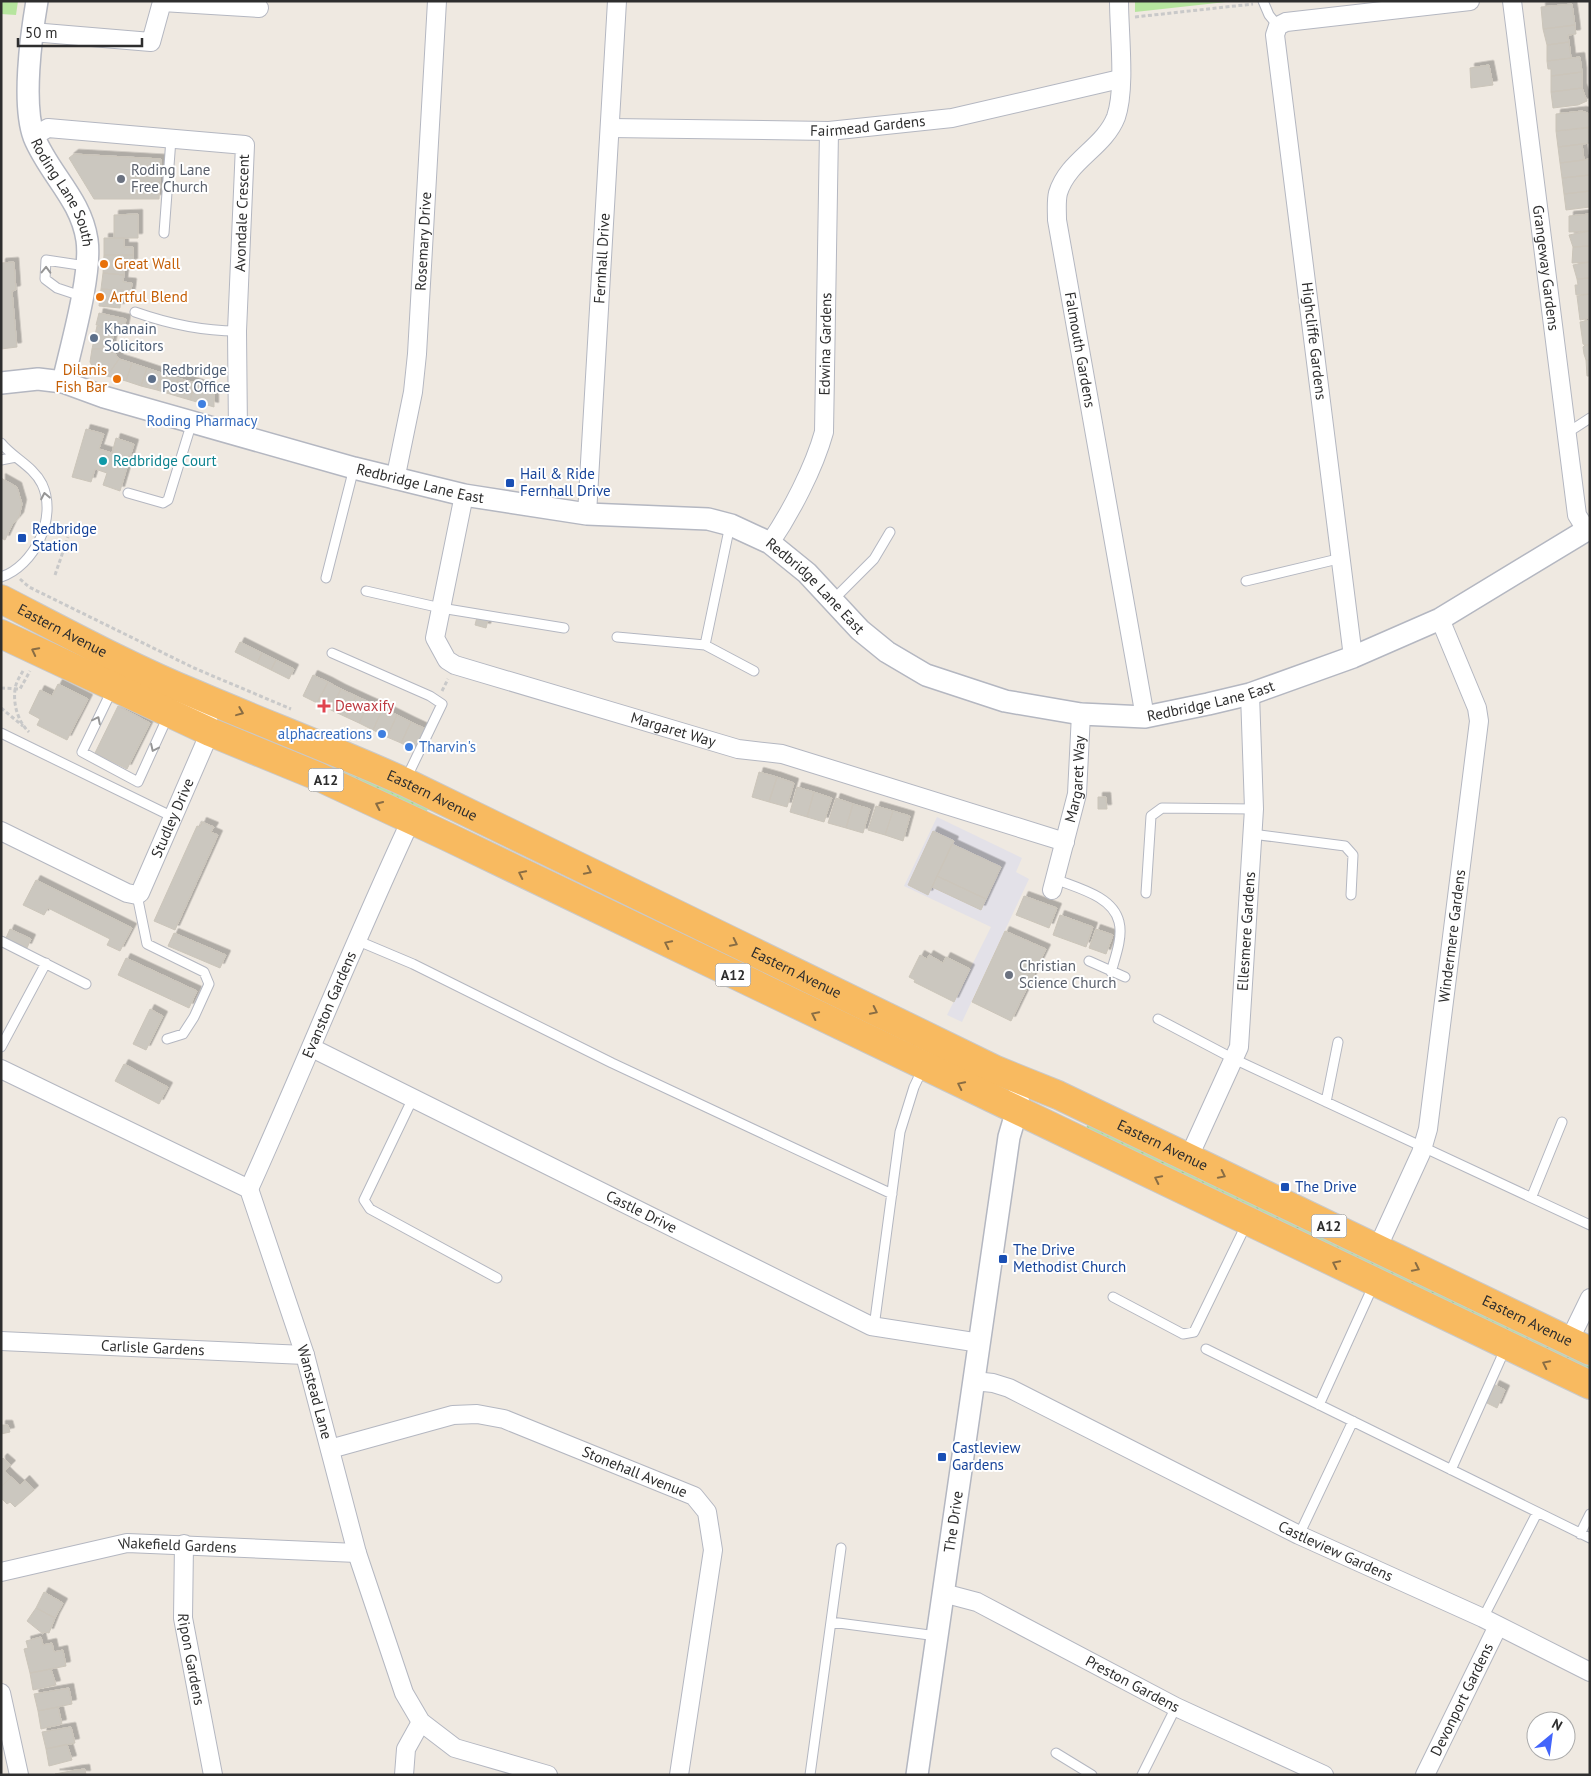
<svg xmlns="http://www.w3.org/2000/svg" width="1591" height="1776" font-family="'PT Sans',sans-serif">
<style>
.industrial{fill:#e3e1e8}
.grass{fill:url(#grass-dots)}
.park{fill:#b6e59e}
.building{fill:#cbc7bf;stroke:#cbc5ba;filter:url(#shadow)}
.lines{fill:none;stroke-linecap:round;stroke-linejoin:round}
.service-casing{stroke:#b4b7c1;stroke-width:11}
.minor-casing{stroke:#b4b7c1;stroke-width:20}
.tertiary-casing{stroke:#b4b7c1;stroke-width:24}
.trunk-casing{stroke:#c9c9c9;stroke-width:30}
.path{stroke:#c9c9c9;stroke-width:3;stroke-dasharray:4 2.5;stroke-linecap:butt}
.service{stroke:#fff;stroke-width:9}
.minor{stroke:#fff;stroke-width:18}
.tertiary{stroke:#fff;stroke-width:21}
.trunk{stroke:#f8ba60;stroke-width:28}
.oneway{stroke:#969696}
.oneway2{stroke:#896d44}
.worship-dot{fill:#6b7280;stroke:#fff;stroke-width:2}
.food-dot{fill:#e8710a;stroke:#fff;stroke-width:2}
.service-dot{fill:#5c6f8a;stroke:#fff;stroke-width:2}
.shop-dot{fill:#3f7fe0;stroke:#fff;stroke-width:2}
.culture-dot{fill:#0f9aa8;stroke:#fff;stroke-width:2}
.transit-dot{fill:#1a4fb4;stroke:#fff;stroke-width:2}
.health-dot{fill:#e0444e;stroke:#fff;stroke-width:2}
.labels{text-anchor:middle;stroke-width:4;stroke-linejoin:round;paint-order:stroke}
.shield{fill:#fff;stroke:#6d6d6d;stroke-width:1}
.shield-label{font-size:14px;font-weight:bold;fill:#2e2e2e}
.street-label{font-size:15px;fill:#2e2e2e;stroke:#fff}
.worship-label{font-size:15px;fill:#5b616d;stroke:#fff;text-anchor:start}
.food-label{font-size:15px;fill:#c56008;stroke:#fff;text-anchor:start}
.service-label{font-size:15px;fill:#4e5e75;stroke:#fff;text-anchor:start}
.shop-label{font-size:15px;fill:#366cbe;stroke:#fff}
.culture-label{font-size:15px;fill:#0d838f;stroke:#fff;text-anchor:start}
.transit-label{font-size:15px;fill:#164399;stroke:#fff;text-anchor:start}
.health-label{font-size:15px;fill:#be3a42;stroke:#fff;text-anchor:start}
</style>
<defs>
<pattern id="grass-dots" width="8" height="8" patternUnits="userSpaceOnUse" patternTransform="scale(1.25)"><rect width="8" height="8" fill="#b6e59e"/><path d="M2 2h.1M6 6h.1" fill="none" stroke="#9dc588" stroke-width="1.8" stroke-linecap="round"/></pattern>
<filter id="shadow"><feDropShadow dx="4.5" dy="-4.5" stdDeviation="0" flood-color="#0004"/></filter>
</defs>
<rect width="100%" height="100%" fill="#efe9e1"/>
<path class="industrial" d="M937,817l85,41 -6,14 13,7 -67,143 -15,-7 44,-88 -87,-41z"/>
<path class="grass" d="M225,721l206,83 -7,12 -196,-88z
M1089,1120l501,239v14l-505,-242z"/>
<path class="park" d="M1,1h17l-2,14 -15,-1z
M1135,1h100l-100,11z"/>
<path class="building" d="M1572,4l3,21 -32,4 -2,-22z
M1575,25l1,9 -8,1 1,7 -22,3 -4,-16z
M1569,42l2,16 -24,3v-16z
M1580,57l2,15 -31,4v-7h-3l-1,-8z
M1489,65l4,20 -22,3 -1,-20z
M1582,72v16l-31,4v-16z
M1582,88l5,13 -9,4 -25,3 -2,-16z
M1582,111l6,2 2,14 -34,4v-17z
M1588,128l2,15 -32,4 -2,-16z
M1582,144l2,16 -24,3 -2,-16z
M74,154l87,5 -2,40h-65l-25,-41z
M1590,159v16l-28,3 -2,-15z
M1590,175v16l-26,3 -2,-16z
M1590,191v16l-24,3 -2,-16z
M138,214v24h-24v-23z
M1590,214v17l-21,1v-16z
M1590,231v15l-17,1 -4,-12z
M104,238h20v9h9v8h-29z
M1590,246v16l-18,1 1,-16z
M104,255h29v8l-9,1v11l-21,-2z
M14,262l2,28 -4,1 5,56 -16,2v-86z
M1590,262v16l-13,1 -4,-14z
M103,273l21,2 -1,7 9,1 -1,8 -30,-2z
M1590,278v16l-14,1 -1,-10h3l-1,-6z
M101,289l30,2 -1,8 -9,-1 -1,10 -21,-2z
M1590,294v24l-10,2 -3,-24z
M99,313l27,6 -2,11 -28,-5z
M1590,320v25h-5l-2,-1 -3,-22z
M97,326l17,4 -3,18 -19,1z
M1585,345h5v15h-4l-2,-6 -1,-7z
M111,348l8,11 -12,17 -11,-3 -6,-11 2,-13z
M119,359l13,4 -6,18 -19,-5z
M1586,360h4v16h-3z
M132,363l15,5 -6,18 -15,-5z
M147,368l15,5 -5,17 -16,-4z
M162,373l16,5 -5,17 -16,-5z
M178,378l17,5 -5,17 -17,-5z
M195,383l19,6v18l-24,-7z
M86,429l18,5 -5,15 13,4 4,-15 18,6 -14,47 -17,-6 4,-12 -12,-4 -4,13 -19,-5z
M1,478l16,9 5,17 -3,13 -7,8 -7,15 -4,-2z
M477,617l11,3 -2,8 -11,-3z
M240,642l22,11 -5,10 -22,-11z
M262,653l14,7 -5,10 -14,-7z
M276,660l18,9 -5,10 -18,-9z
M313,675l15,7 -11,21 -14,-7z
M328,682l13,7 -10,21 -14,-7z
M58,684l30,15 -21,41 -30,-15 3,-6 -11,-6 11,-23 12,6z
M341,689l15,7 -10,21 -15,-7z
M356,696l13,6 -10,21 -13,-6z
M369,702l14,6 -10,22 -14,-7z
M118,706l32,17 -23,46 -32,-16z
M383,708l14,7 -10,22 -14,-7z
M397,715l14,7 -10,21 -14,-6z
M411,722l15,7 -10,22 -15,-8z
M759,772l18,5 -8,25 -17,-5z
M777,777l17,6 -7,24 -18,-5z
M797,787l17,5 -7,25 -17,-5z
M814,792l18,6 -8,24 -17,-5z
M1098,797h8l1,12h-9z
M836,798l17,6 -7,24 -18,-5z
M853,804l17,5 -7,24 -17,-5z
M876,806l17,5 -8,24 -17,-5z
M893,811l17,5 -7,25 -18,-6z
M202,822l12,5 -3,5 7,3 -43,95 -21,-9 43,-95 3,1z
M933,831l21,10 -26,54 -20,-10z
M952,844l49,23 -15,32 -49,-23z
M937,876l49,23 -5,11 -49,-23z
M36,880l96,48 -12,23 -13,-6 3,-6 -62,-31 -4,7 -21,-10z
M1024,896l33,12 -8,20 -33,-13z
M1060,915l33,12 -7,20 -33,-12z
M10,929l21,10 -4,9 -21,-10z
M1096,929l17,6 -7,19 -17,-6z
M1005,931l41,18 -35,72 -39,-19z
M174,933l52,22 -6,13 -52,-22z
M920,955l7,4 2,-4 14,8 3,-6 24,12 -16,33 -40,-20 1,-2 -6,-3z
M126,958l71,33 -8,17 -71,-33z
M150,1009l13,7 -17,34 -13,-6z
M124,1064l44,23 -9,17 -44,-23z
M1495,1385l10,5 -8,18 -10,-5z
M1,1425h7l2,7 -9,2z
M3,1458l8,7 -6,6 6,6 -10,10v-27z
M11,1477l9,8 5,-5 9,10 -19,17 -5,-5 -3,2 -6,-6v-11z
M44,1592l19,11 -8,15 -19,-10z
M36,1608l19,10 -6,15 -5,-1 -1,2 -16,-13z
M41,1637l2,8 9,-2 2,9 9,-2 3,16 -36,7 -6,-24 4,-1 -2,-7z
M51,1669l5,16 -23,5 -3,-17z
M69,1688l3,16 -34,7 -4,-17z
M58,1707l4,17 -21,5 -3,-18z
M71,1727l4,16 -29,6 -4,-17z
M67,1744l5,16 -23,6 -3,-17z
M85,1769l1,6 -31,-1 21,-4z"/>
<g class="lines">
<defs>
<path id="service" d="M1263,1l6,14 9,11
M164,233l7,-94
M81,296l-24,-8 -12,-9 1,-19 40,6
M135,312c34,12 66,19 102,19
M1567,433l23,-15
M1,443c12,15 32,23 41,41 16,34 -8,82 -41,93
M1,460l15,-3
M128,493l35,10 5,-3 24,-78
M326,578l28,-110
M1246,581l96,-23
M366,591l75,17 123,20
M833,600l41,-41 16,-27
M617,637l88,8 49,26
M705,645l25,-120
M332,653l98,43 12,8 -36,75
M112,690l-30,62 56,30 30,-66
M1,733l172,84
M1252,834l93,12 8,9 -2,40
M1055,879c22,9 58,17 64,43 4,15 -4,36 -8,50
M1146,893l5,-77 11,-8 92,1
M137,895l10,49 57,28 5,12 -15,33 -11,17 -16,5
M356,940l57,24 199,99 280,131
M1,941l85,43
M1089,961l36,16
M1158,1019l76,40 356,166
M1,1047l45,-84
M413,1098l-49,102 6,9 127,69
M1326,1102l12,-60
M1532,1196l30,-74
M1113,1297l70,37 11,-2 53,-109
M874,1327l26,-195 14,-45 9,-19
M1206,1349l384,189
M1319,1405l55,-121
M1451,1470l55,-123
M1580,1534l10,-20
M1299,1535l54,-114
M1483,1618l54,-105
M831,1622l106,14
M1056,1753l36,22
M810,1775l31,-227
M1142,1775l34,-68"/>
<g id="minor">
<path id="s1" d="M1119,1c0,32 7,87 -3,116 -12,31 -48,43 -58,76 -2,8 -1,18 -1,27l88,497"/>
<path id="s2" d="M1512,1l65,514 10,16"/>
<path d="M32,32l119,10 11,-40 97,6"/>
<path id="s3" d="M610,128l219,3 123,-13 168,-39"/>
<path d="M34,136l14,-8 197,17 -8,186 1,103"/>
<path id="s4" d="M395,480l18,-88 4,-38 20,-353"/>
<path id="s5" d="M464,495l-29,143 12,22 8,5 283,84 44,5 283,88"/>
<path id="s6" d="M587,514l30,-513"/>
<path id="s7" d="M770,543c21,-31 44,-75 54,-111l5,-301"/>
<path d="M1353,657l-78,-622 3,-9 8,-4 184,-21"/>
<path id="s8" d="M1,831l126,62 10,2 3,-2 70,-161c0,-17 -9,-24 -24,-32"/>
<path id="s9" d="M1052,890l25,-96 4,-80"/>
<path id="s10" d="M312,1048l559,278 109,17"/>
<path id="s11" d="M1,1069l248,120 56,166 52,198 47,140 17,29 34,26 93,27"/>
<path id="s12" d="M1188,1159l51,-112 15,-238 -4,-115"/>
<path id="s13" d="M249,1189c55,-122 105,-247 162,-369"/>
<path id="s14" d="M1377,1249l44,-96 7,-24 51,-408 -2,-13 -37,-89"/>
<path id="s15" d="M1,1341l304,14"/>
<path d="M1569,1341l21,-43"/>
<path id="s16" d="M974,1381l19,2 16,5 290,147 184,83 107,54"/>
<path id="s17" d="M330,1449l123,-34 24,-1 27,5 190,77 13,16 6,38 -34,225"/>
<path id="s18" d="M184,1544l-1,74 30,157"/>
<path id="s19" d="M1,1572l126,-29 230,10"/>
<path id="s20" d="M943,1593l34,9 199,105 148,68"/>
<path d="M1,1693l18,82"/>
<path d="M404,1775l2,-26 15,-27"/>
<path id="s21" d="M1425,1775l73,-149"/>
</g>
<g id="tertiary">
<path id="s22" d="M37,1c-6,35 -15,103 -3,136 15,37 47,62 53,103 5,34 -16,106 -24,142"/>
<path id="s23" d="M1,383l37,-4 25,3 41,15 250,71 110,27 123,19 121,5 23,6 39,18 37,30 53,57 27,22 39,23 79,26 76,13 64,3 63,-13 42,-10 103,-37 87,-38 150,-91"/>
<path id="s24" d="M917,1775l92,-638 10,-34 -2,-6"/>
</g>
<g id="trunk">
<path id="s25" d="M1,599c64,33 128,68 194,95 70,30 141,57 210,88l591,288 62,25 532,256"/>
<path d="M1,634l209,98 107,44 131,61 1142,548"/>
</g>
</defs>
<use href="#service" class="service-casing"/>
<use href="#minor" class="minor-casing"/>
<use href="#tertiary" class="tertiary-casing"/>
<use href="#trunk" class="trunk-casing"/>
<path class="path" d="M1135,17l118,-13
M55,575l13,-38
M20,579l9,8 165,81 97,41
M23,671c-3,5 -8,13 -8,19 -2,14 3,32 14,42
M1,688l19,1 10,-18
M442,691l6,-12
M1,708l22,18"/>
<use href="#service" class="service"/>
<use href="#minor" class="minor"/>
<use href="#tertiary" class="tertiary"/>
<use href="#trunk" class="trunk"/>
</g>
<defs><path id="oneway-chevron" d="M-2-3.5L2.5 0L-2 3.5" fill="none" stroke-width="1.6" stroke-linecap="round" stroke-linejoin="round" transform="scale(1.25)"/></defs>
<g class="oneway">
<use href="#oneway-chevron" transform="translate(46 270) rotate(-89)"/>
<use href="#oneway-chevron" transform="translate(45 496) rotate(-101)"/>
<use href="#oneway-chevron" transform="translate(97 720) rotate(-64)"/>
<use href="#oneway-chevron" transform="translate(154 748) rotate(115)"/>
</g>
<g class="oneway2">
<use href="#oneway-chevron" transform="translate(35 651) rotate(-153)"/>
<use href="#oneway-chevron" transform="translate(240 712) rotate(22)"/>
<use href="#oneway-chevron" transform="translate(379 805) rotate(-155)"/>
<use href="#oneway-chevron" transform="translate(588 871) rotate(26)"/>
<use href="#oneway-chevron" transform="translate(522 874) rotate(-154)"/>
<use href="#oneway-chevron" transform="translate(734 943) rotate(26)"/>
<use href="#oneway-chevron" transform="translate(668 944) rotate(-154)"/>
<use href="#oneway-chevron" transform="translate(874 1011) rotate(26)"/>
<use href="#oneway-chevron" transform="translate(815 1015) rotate(-154)"/>
<use href="#oneway-chevron" transform="translate(961 1085) rotate(-154)"/>
<use href="#oneway-chevron" transform="translate(1222 1175) rotate(26)"/>
<use href="#oneway-chevron" transform="translate(1158 1179) rotate(-154)"/>
<use href="#oneway-chevron" transform="translate(1336 1264) rotate(-154)"/>
<use href="#oneway-chevron" transform="translate(1416 1268) rotate(26)"/>
<use href="#oneway-chevron" transform="translate(1546 1364) rotate(-154)"/>
</g>
<g class="worship-dot">
<circle cx="121" cy="179" r="5"/>
<circle cx="1009" cy="975" r="5"/>
</g>
<g class="food-dot">
<circle cx="104" cy="264" r="5"/>
<circle cx="100" cy="297" r="5"/>
<circle cx="117" cy="379" r="5"/>
</g>
<g class="service-dot">
<circle cx="94" cy="338" r="5"/>
<circle cx="152" cy="379" r="5"/>
</g>
<g class="shop-dot">
<circle cx="202" cy="404" r="5"/>
<circle cx="382" cy="734" r="5"/>
<circle cx="409" cy="747" r="5"/>
</g>
<circle class="culture-dot" cx="103" cy="461" r="5"/>
<g class="transit-dot">
<rect x="505" y="478" width="10" height="10" rx="2.5"/>
<rect x="17" y="533" width="10" height="10" rx="2.5"/>
<rect x="1280" y="1182" width="10" height="10" rx="2.5"/>
<rect x="998" y="1254" width="10" height="10" rx="2.5"/>
<rect x="937" y="1452" width="10" height="10" rx="2.5"/>
</g>
<path class="health-dot" d="M321.5 698.5h5v5h5v5h-5v5h-5v-5h-5v-5h5z"/>
<g class="labels">
<g class="shield">
<rect x="308.5" y="768.5" width="35" height="23" rx="4"/>
<rect x="715.5" y="963.5" width="35" height="23" rx="4"/>
<rect x="1311.5" y="1214.5" width="35" height="23" rx="4"/>
</g>
<g class="shield-label">
<text x="326" y="785">A12</text>
<text x="733" y="980">A12</text>
<text x="1329" y="1231">A12</text>
</g>
<g class="street-label">
<text dy="5" stroke="none"><textPath href="#s3" startOffset="258">Fairmead Gardens</textPath></text>
<text dy="5" stroke="none"><textPath href="#s22" startOffset="200">Roding Lane South</textPath></text>
<text transform="translate(242 213) rotate(-88)" y="5">Avondale Crescent</text>
<text dy="5" stroke="none"><textPath href="#s4" startOffset="241">Rosemary Drive</textPath></text>
<text dy="5" stroke="none"><textPath href="#s6" startOffset="256">Fernhall Drive</textPath></text>
<text dy="5" stroke="none"><textPath href="#s2" startOffset="269">Grangeway Gardens</textPath></text>
<text transform="translate(1314 341) rotate(83)" y="5">Highcliffe Gardens</text>
<text dy="5" stroke="none"><textPath href="#s7" startOffset="212">Edwina Gardens</textPath></text>
<text dy="5" stroke="none"><textPath href="#s1" startOffset="372">Falmouth Gardens</textPath></text>
<text dy="5" stroke="none"><textPath href="#s23" startOffset="434">Redbridge Lane East</textPath></text>
<text dy="5" stroke="none"><textPath href="#s23" startOffset="854">Redbridge Lane East</textPath></text>
<text dy="5" stroke="none"><textPath href="#s25" startOffset="69">Eastern Avenue</textPath></text>
<text dy="5" stroke="none"><textPath href="#s23" startOffset="1289">Redbridge Lane East</textPath></text>
<text dy="5" stroke="none"><textPath href="#s5" startOffset="408">Margaret Way</textPath></text>
<text dy="5" stroke="none"><textPath href="#s9" startOffset="114">Margaret Way</textPath></text>
<text dy="5" stroke="none"><textPath href="#s25" startOffset="474">Eastern Avenue</textPath></text>
<text dy="5" stroke="none"><textPath href="#s8" startOffset="236">Studley Drive</textPath></text>
<text dy="5" stroke="none"><textPath href="#s12" startOffset="239">Ellesmere Gardens</textPath></text>
<text dy="5" stroke="none"><textPath href="#s14" startOffset="325">Windermere Gardens</textPath></text>
<text dy="5" stroke="none"><textPath href="#s25" startOffset="879">Eastern Avenue</textPath></text>
<text dy="5" stroke="none"><textPath href="#s13" startOffset="201">Evanston Gardens</textPath></text>
<text dy="5" stroke="none"><textPath href="#s25" startOffset="1284">Eastern Avenue</textPath></text>
<text dy="5" stroke="none"><textPath href="#s10" startOffset="368">Castle Drive</textPath></text>
<text dy="5" stroke="none"><textPath href="#s25" startOffset="1689">Eastern Avenue</textPath></text>
<text dy="5" stroke="none"><textPath href="#s15" startOffset="152">Carlisle Gardens</textPath></text>
<text dy="5" stroke="none"><textPath href="#s11" startOffset="489">Wanstead Lane</textPath></text>
<text dy="5" stroke="none"><textPath href="#s17" startOffset="320">Stonehall Avenue</textPath></text>
<text dy="5" stroke="none"><textPath href="#s24" startOffset="256">The Drive</textPath></text>
<text dy="5" stroke="none"><textPath href="#s19" startOffset="180">Wakefield Gardens</textPath></text>
<text dy="5" stroke="none"><textPath href="#s16" startOffset="401">Castleview Gardens</textPath></text>
<text dy="5" stroke="none"><textPath href="#s18" startOffset="116">Ripon Gardens</textPath></text>
<text dy="5" stroke="none"><textPath href="#s20" startOffset="211">Preston Gardens</textPath></text>
<text dy="5" stroke="none"><textPath href="#s21" startOffset="84">Devonport Gardens</textPath></text>
</g>
<g class="worship-label">
<text x="131" y="175">Roding Lane<tspan x="131" dy="17">Free Church</tspan></text>
<text x="1019" y="971">Christian<tspan x="1019" dy="17">Science Church</tspan></text>
</g>
<g class="food-label">
<text x="114" y="269">Great Wall</text>
<text x="110" y="302">Artful Blend</text>
<text x="107" y="375" text-anchor="end">Dilanis<tspan x="107" dy="17">Fish Bar</tspan></text>
</g>
<g class="service-label">
<text x="104" y="334">Khanain<tspan x="104" dy="17">Solicitors</tspan></text>
<text x="162" y="375">Redbridge<tspan x="162" dy="17">Post Office</tspan></text>
</g>
<g class="shop-label">
<text x="202" y="426">Roding Pharmacy</text>
<text x="372" y="739" text-anchor="end">alphacreations</text>
<text x="419" y="752" text-anchor="start">Tharvin's</text>
</g>
<g class="culture-label">
<text x="113" y="466">Redbridge Court</text>
</g>
<g class="transit-label">
<text x="520" y="479">Hail &amp; Ride<tspan x="520" dy="17">Fernhall Drive</tspan></text>
<text x="32" y="534">Redbridge<tspan x="32" dy="17">Station</tspan></text>
<text x="1295" y="1192">The Drive</text>
<text x="1013" y="1255">The Drive<tspan x="1013" dy="17">Methodist Church</tspan></text>
<text x="952" y="1453">Castleview<tspan x="952" dy="17">Gardens</tspan></text>
</g>
<g class="health-label">
<text x="335" y="711">Dewaxify</text>
</g>
</g>
<rect width="1591" height="1776" fill="none" stroke="#2e2e2e" stroke-width="5"/>
<g transform="translate(1551 1736) rotate(29)"><circle r="24" fill="#ffffff" stroke="#ababab"/>
<path d="M0-4L9 19L0 12L-9 19Z" fill="#4264fb"/>
<text y="-8" font-size="14" font-weight="bold" text-anchor="middle" fill="#2e2e2e">N</text>
</g>
<path d="M18 38v8h124v-8" fill="none" stroke="#2e2e2e" stroke-width="2.5"/>
<text x="25" y="38" font-size="15" fill="#2e2e2e" stroke="#ffffff" stroke-width="4" paint-order="stroke">50 m</text>
</svg>
